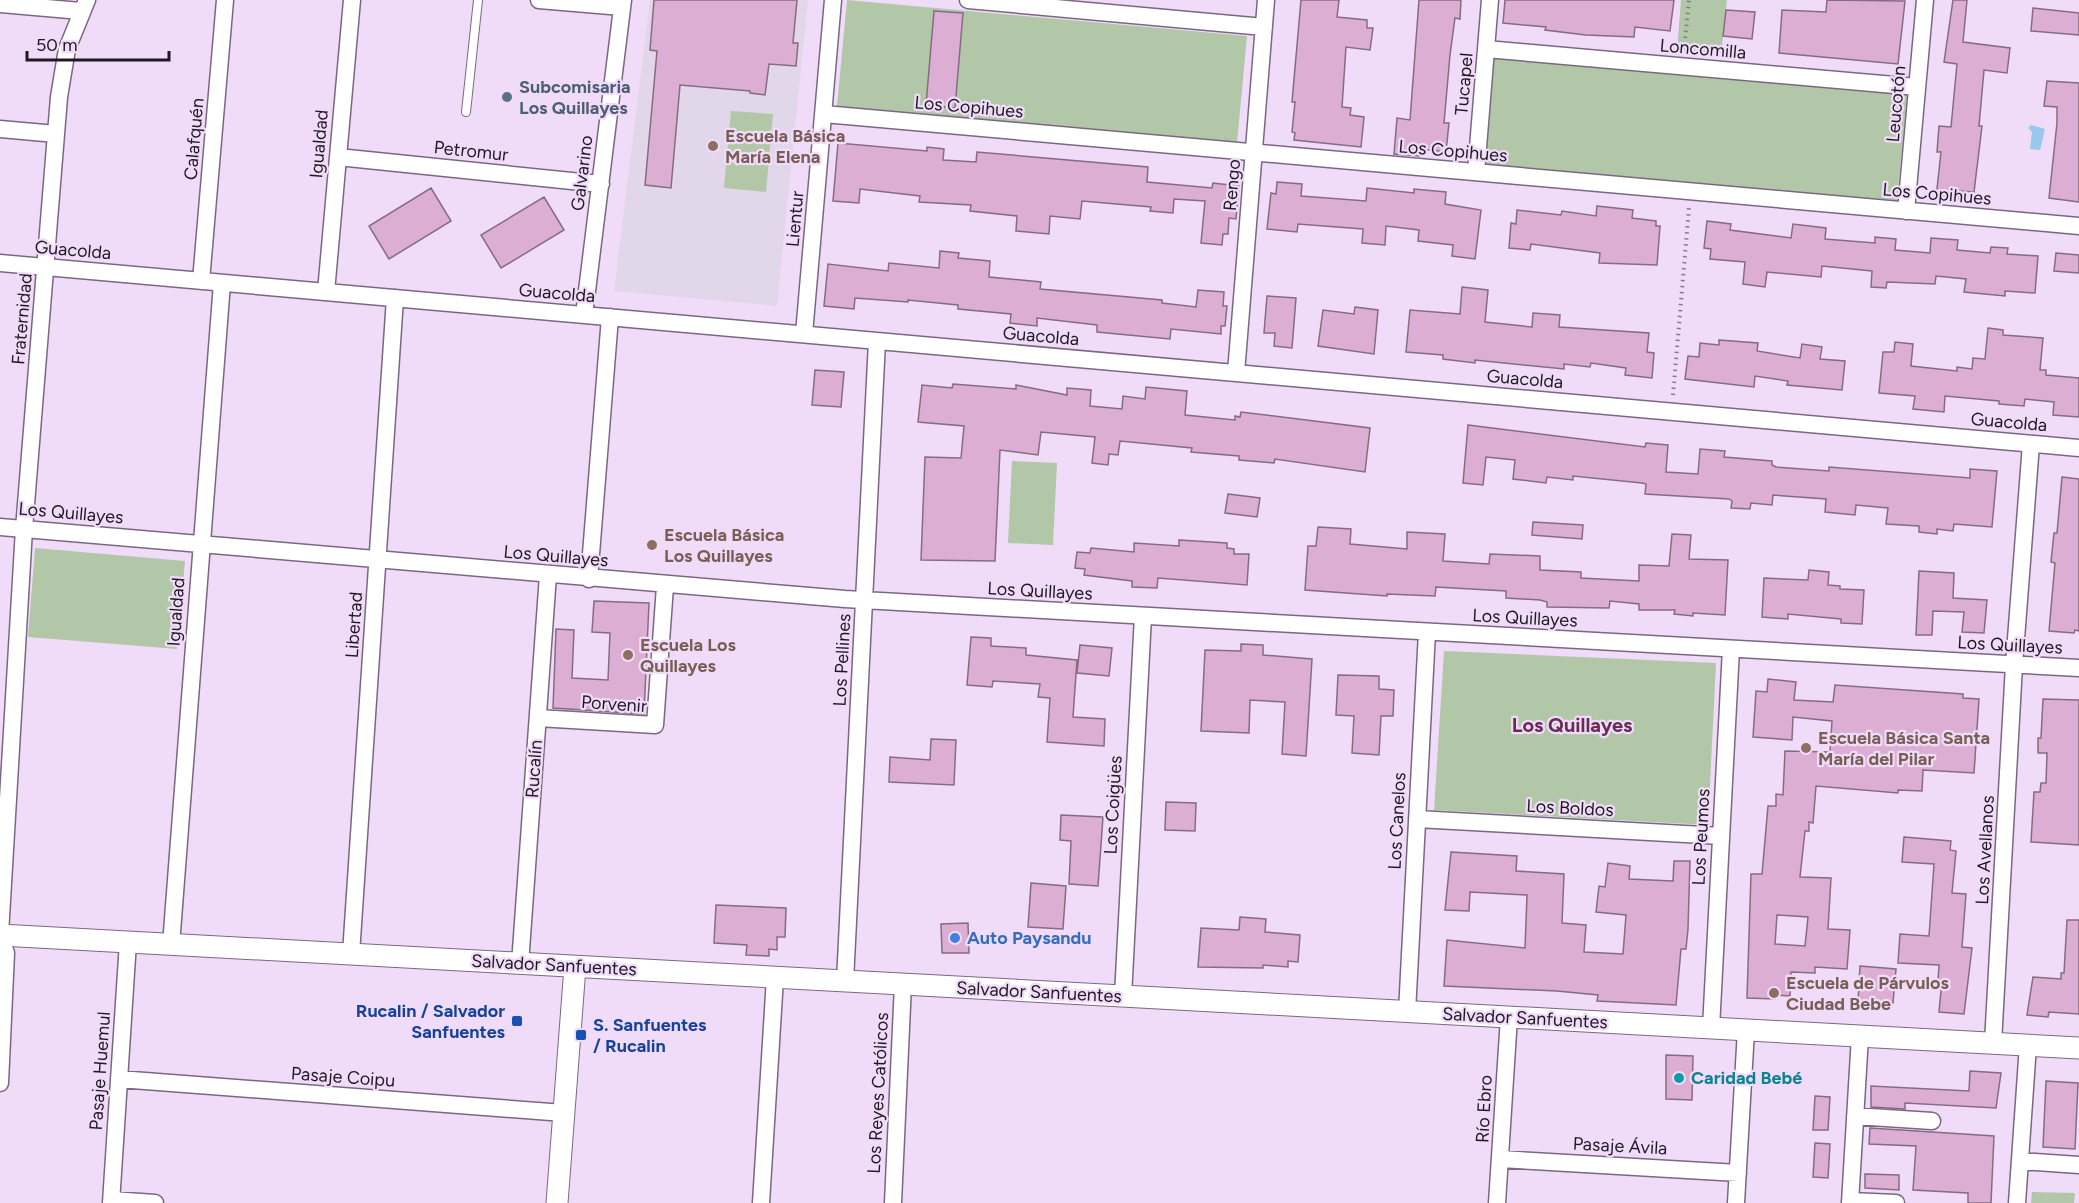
<svg xmlns="http://www.w3.org/2000/svg" width="2079" height="1203" font-family="Figtree,sans-serif">
<style>
.education{fill:#e2d6ea}
.green{fill:#b2c7a8}
.water{fill:#99c8ee}
.building{fill:#ddaed3;stroke:#866c81;stroke-width:1.5;fill-rule:evenodd}
.lines{fill:none;stroke-linecap:round;stroke-linejoin:round}
.service-casing{stroke:#7a6881;stroke-width:10}
.minor-casing{stroke:#7a6881;stroke-width:19}
.tertiary-casing{stroke:#7a6881;stroke-width:23}
.path{stroke:#887a8e;stroke-width:4;stroke-dasharray:1.5 4.5;stroke-linecap:butt}
.service{stroke:#fff;stroke-width:8}
.minor{stroke:#fff;stroke-width:16}
.tertiary{stroke:#fff;stroke-width:21}
.service-dot{fill:#5c6f8a;stroke:#f0dcf9;stroke-width:2}
.education-dot{fill:#8d6e63;stroke:#f0dcf9;stroke-width:2}
.shop-dot{fill:#3f7fe0;stroke:#f0dcf9;stroke-width:2}
.transit-dot{fill:#1a4fb4;stroke:#f0dcf9;stroke-width:2}
.culture-dot{fill:#0f9aa8;stroke:#f0dcf9;stroke-width:2}
.labels{text-anchor:middle;stroke-width:4.5;stroke-linejoin:round;paint-order:stroke}
.street-label{font-size:18px;fill:#201923;stroke:#f0dcf9}
.service-label{font-size:18px;font-weight:bold;fill:#4e5e75;stroke:#f0dcf9;text-anchor:start}
.education-label{font-size:18px;font-weight:bold;fill:#785e54;stroke:#f0dcf9;text-anchor:start}
.shop-label{font-size:18px;font-weight:bold;fill:#366cbe;stroke:#f0dcf9;text-anchor:start}
.transit-label{font-size:18px;font-weight:bold;fill:#164399;stroke:#f0dcf9;text-anchor:end}
.culture-label{font-size:18px;font-weight:bold;fill:#0d838f;stroke:#f0dcf9;text-anchor:start}
.neighbourhood-label{font-size:20px;font-weight:bold;fill:#672d57;stroke:#f0dcf9}
</style>
<rect width="100%" height="100%" fill="#f0dcf9"/>
<path class="education" d="M650,0h158l-31,306 -163,-15z"/>
<path class="green" d="M847,0l400,36 -10,107 -400,-37z
M1681,0h46l-6,55 -44,-4z
M1489,58l418,36 -10,107 -418,-35z
M731,111l42,3 -7,78 -42,-4z
M1012,461l45,2 -4,82 -45,-2z
M35,548l150,13 -8,88 -149,-12z
M1444,651l272,12 -8,162 -274,-15z
M2032,1192l43,1 -1,10h-43z"/>
<path class="water" d="M2031,125l14,4 -5,21 -10,-1 2,-17 -4,-4z"/>
<path class="building" d="M654,0h143l-4,43h5l-2,23 -27,-2 -4,31 -15,-2v-2l-70,-6 -9,103 -26,-3 12,-134 -7,-1z
M1301,0h38l-2,17 30,3v8h6l-3,22 -24,-3 -4,60 9,1 -1,7 14,2 -3,30 -67,-7 1,-7 -3,-1 3,-30h-3z
M1419,0h42l-1,19 -5,-1 -5,37 -6,68h5l-3,29 -25,-3 -1,7 -26,-2 3,-36 13,2z
M1505,0h169l-4,31 -35,-4 -1,10 -48,-2 -41,-5 1,-3 -43,-4z
M1827,0l78,1 -7,63 -119,-11 3,-43 44,2z
M1953,0h14l-4,42 47,6 -3,25 -23,-3 -5,56h3l-8,66 -15,-1 -1,9 -22,-2 5,-46h-4l2,-26 12,1 6,-63 -13,-2z
M2033,8l46,5v22l-48,-4z
M1726,10l29,2 -3,27 -29,-3z
M934,11l29,2 -8,95 -29,-3z
M2047,81l32,2v119l-30,-4 8,-75v-16l-13,-1z
M838,143l89,8v-4l17,2 -1,11 33,2 1,-10 171,15 -1,15 65,6 1,-5 26,3 -3,33 -7,-1 -1,16h-5l-1,11 -21,-2 4,-42 -31,-2 -1,14 -23,-2 1,-4 -69,-6 -2,18 -30,-3 -1,18 -33,-3 1,-15 -47,-5 1,-6 -52,-3 1,-6 -60,-7 -1,14 -26,-2z
M1277,182l25,2 -1,12 65,5 1,-13 47,5v-4l32,3 -1,12 36,6 -6,49 -23,-3 1,-11 -35,-4 1,-11 -33,-4 -1,19 -23,-2 1,-14 -65,-5 -1,8 -30,-3 4,-36 5,1z
M431,188l20,33 -62,38 -20,-33z
M544,197l20,33 -63,38 -20,-33z
M1597,206l36,4 -1,8 24,3v5h4l-3,39 -58,-2 1,-10 -69,-9 -1,6 -21,-2 2,-25 5,1 1,-14 44,5 1,-4 34,5z
M1707,221l24,3 -1,6 61,8 2,-14 33,4 -1,11 50,4v-6l21,2 -1,11 35,3 1,-15 27,2 -1,10 33,3 1,-6 17,1 -1,6 31,2 -3,37 -30,-2v5l-41,-4 2,-13 -30,-3 -1,8 -48,-2 -1,6 -15,-1 1,-16 -50,-5 -1,11 -54,-5 -2,15 -22,-3 2,-22 -35,-3 1,-10 -7,-1z
M940,251l19,2 -1,5 32,3 -1,16 52,5 -1,7 122,11v3l34,4 2,-17 26,2 -1,14h4l-2,20h-4v8l-50,-5 -1,10 -73,-7v-7l-60,-7v8l-27,-3 1,-9 -53,-5v-4l-50,-5v2l-53,-4 -1,11 -30,-3 4,-42 60,7 1,-8 50,5z
M2056,253l23,2v18l-25,-2z
M1462,287l26,3 -3,32 47,5 1,-14 27,2 -1,12 90,6 -2,19 7,1 -2,25 -27,-3 1,-7 -35,-5 -1,4 -26,-3v5l-89,-9v3l-32,-4v-4l-37,-3 4,-42 50,4z
M1267,296l29,2 -4,50 -18,-2 1,-13h-11z
M1355,307l23,3 -4,44 -56,-8 5,-36 31,4z
M1988,328l15,2v5l40,3 -3,32h6v5l33,3v39l-26,-2 1,-13 -29,-3 -1,7 -25,-2v-3l-54,-5 -1,16 -31,-3 2,-13 -36,-3 4,-41h11l1,-10 18,2 -2,22 46,5v-4l15,2 1,-11 12,1z
M1719,340l39,3 -1,8 43,7 2,-14 20,3 -2,12 25,2 -3,29 -55,-5 1,-4 -33,-5 -1,11 -69,-8 3,-23 11,1 1,-14 19,2z
M815,370l29,2 -3,35 -29,-2z
M953,384l63,5v-4l51,10v-7l24,2 -1,16 32,3 1,-13 22,3 1,-12 41,4 -2,24 50,5v-4l5,1 1,-5 129,16 -5,44 -90,-13 -1,4 -35,-3v-4l-48,-4 1,-4 -72,-7 -2,14 -9,-1 -1,11 -16,-2 3,-26 -54,-5 -3,23 -38,-5 -5,111 -74,-1 4,-103 36,1 3,-32 -46,-4 4,-37 30,3z
M1468,425l177,22 1,-4 22,2 -2,27 32,2 2,-25 25,2 -1,6 48,4v4l4,2 53,4v-4l141,11v-9l27,2 -5,56 -38,-3 -1,7 -16,-2v5l-18,-2v-6l-33,-2 2,-16 -32,-3 -1,10 -30,-3 1,-13 -53,-4 -1,10 -21,-2 -1,6 -19,-1 1,-7 -3,-2 -84,-5 1,-10 -4,-1 -69,-7v4l-26,-3 -1,6 -33,-4 2,-19 -29,-3 -3,28 -20,-2z
M2062,477l17,2v152l-4,-1 -1,3 -25,-2 6,-68 -4,-1 3,-29h3z
M1228,494l32,4 -3,19 -32,-4z
M1533,522l50,3 -1,14 -50,-4z
M1318,527l33,2 -1,15 57,5v-17l38,2 -2,27 46,3 1,-10 50,2v14l41,2v6l58,3v-16l30,1 3,-32 19,1 -2,24 39,1 -3,55 -32,-2v3l-19,-2 1,-4h-36v-6l-29,-3 -1,7 -62,-1v-5l-7,-2 -34,-2v-7l-70,-4 -1,9 -48,-2v2l-82,-6 3,-44h8z
M1179,540l48,3v5l7,1v5h15l-2,31 -89,-7 -1,10 -25,-1v-6l-48,-6 1,-6 -10,-1 2,-16 13,1 1,-5 43,4v-9l45,3z
M1809,570l20,2 -1,13 12,1v3l24,1 -2,34 -21,-1v-4l-53,-5v5l-26,-2 2,-39 44,2z
M1919,571l35,2 -1,25 34,2 -3,33 -22,-1 2,-20 -31,-1 -1,24h-16z
M594,601l55,2 -5,111 -91,-6 3,-79 18,1 -2,48 36,2 2,-47 -18,-1z
M971,637l20,1v8l35,2v7l51,5 -4,57 32,2 -1,27 -57,-4 3,-44 -12,-1 2,-13 -47,-3 -1,6 -25,-2z
M1241,644l22,1v10l49,4 -6,97 -24,-2 3,-52 -35,-2 -1,33 -48,-2 4,-81 36,1z
M1080,645l32,3 -3,28 -32,-3z
M1338,675l41,1v13l15,1 -1,26h-12l-2,39 -27,-2 2,-37 -18,-1z
M1768,679l28,3 -2,18 39,2 2,-17 128,9v4l16,1 -5,74 -51,-3 -1,21 -24,-1v3l-82,-7 -3,37 -4,-1v9h-4l-5,46 31,1 -3,51 22,1 -3,39 -32,-2v6l-24,-1 -1,24 -15,-1v4l-28,-1 4,-124h11l6,-68h8v-12l7,1 2,-44 45,1 2,-31 -39,-4 -1,23 -39,-3 3,-46 11,1zM1777,915l31,2 -3,29 -30,-2z
M2043,699l36,1v145l-48,-3 3,-50h6l1,-9h5l1,-30h-9v-15h3z
M931,739l25,1 -2,45 -65,-3 1,-25 40,3z
M1166,802l30,1 -1,28 -30,-1z
M1061,815l42,2 -5,69 -29,-2 2,-43 -11,-1z
M1904,837l47,4 -1,9 6,1 -4,42 14,1 -4,53 10,1 -8,66 -25,-2 3,-32h-4l1,-15 -41,-2 2,-29 29,2 5,-72 -32,-2z
M1451,852l66,4 -1,15 48,3 -2,49 24,2 -2,27 39,2 3,-39 -30,-3 3,-26 6,1 3,-24 22,3 -1,13 44,2 1,-20h16l-2,68 -2,20h-5l-5,56 -79,-4 1,-6 -41,-4 -113,-5 3,-46 78,8 2,-53 -57,-3 -1,19 -24,-1z
M1031,883l35,3 -3,43 -35,-2z
M716,905l70,3 -1,29h-8v13l-8,-1v7l-23,-1 1,-10 -33,-2z
M1240,917l26,2 -1,13 35,3 -2,27 -10,-1v6l-25,-2v3l-65,-1 3,-39 38,2z
M2067,920h12v94l-30,-2 -1,5 -21,-2 6,-38 28,2v-6h3z
M968,923l1,30h-27l-1,-29z
M1860,966l36,3 -3,34 -35,-2z
M1666,1055l27,1 -1,44 -26,-1z
M1970,1071l31,2 -5,35 -91,-5v6l-34,-2v-21l98,5z
M2046,1081l32,2 -3,66 -32,-2z
M1815,1096l15,1 -2,33h-15z
M1870,1128l124,8 -3,67h-23v-10l-55,-3 3,-44 -47,-2z
M1815,1143l15,1 -2,34 -15,-1z
M1865,1174l34,1v15l-34,-2z"/>
<g class="lines">
<defs>
<path id="service" d="M466,112l12,-112"/>
<path id="minor" d="M539,0l83,7
M968,0l296,27
M0,4l81,7
M1486,49l431,38
M824,114l1255,112
M0,129l56,5
M338,157l263,27
M1476,172l14,-172
M1906,211l19,-211
M0,263l2079,185
M201,281l24,-281
M326,292l26,-292
M584,315l39,-315
M804,334l29,-334
M1236,373l30,-373
M0,527l845,72 1234,69
M589,579l21,-262
M538,718l117,7 10,-139
M1417,819l304,17
M0,934l24,-405 35,-432 8,-48 20,-49
M0,935l6,18 -6,130
M171,945l51,-662
M351,954l44,-656
M520,964l28,-389
M845,981l32,-640
M1123,996l20,-380
M1407,1012l20,-380
M1711,1028l20,-379
M1993,1043l21,-378 17,-221
M119,1079l445,34
M1855,1116l77,5
M1500,1159l238,14
M2020,1161l59,4
M112,1200l43,3
M1850,1201l46,2
M111,1203l17,-261
M761,1203l14,-225
M893,1203l10,-219
M1497,1203l12,-186
M1736,1203l10,-173
M1850,1203l10,-167
M2017,1203l11,-158"/>
<path id="tertiary" d="M0,935l2079,113
M557,1203l18,-236"/>
</defs>
<use href="#service" class="service-casing"/>
<use href="#minor" class="minor-casing"/>
<use href="#tertiary" class="tertiary-casing"/>
<path class="path" d="M1684,50l5,-50
M1673,395l16,-187"/>
<use href="#service" class="service"/>
<use href="#minor" class="minor"/>
<use href="#tertiary" class="tertiary"/>
</g>
<circle class="service-dot" cx="507" cy="97" r="6"/>
<g class="education-dot">
<circle cx="713" cy="146" r="6"/>
<circle cx="652" cy="545" r="6"/>
<circle cx="628" cy="655" r="6"/>
<circle cx="1806" cy="748" r="6"/>
<circle cx="1774" cy="993" r="6"/>
</g>
<circle class="shop-dot" cx="955" cy="938" r="6"/>
<g class="transit-dot">
<rect x="511" y="1015" width="12" height="12" rx="3"/>
<rect x="575" y="1029" width="12" height="12" rx="3"/>
</g>
<circle class="culture-dot" cx="1679" cy="1078" r="6"/>
<g class="labels">
<g class="street-label">
<text transform="translate(1703 49) rotate(5)" y="6">Loncomilla</text>
<text transform="translate(1464 84) rotate(-85)" y="6">Tucapel</text>
<text transform="translate(1896 104) rotate(-85)" y="6">Leucotón</text>
<text transform="translate(969 107) rotate(5)" y="6">Los Copihues</text>
<text transform="translate(194 139) rotate(-85)" y="6">Calafquén</text>
<text transform="translate(319 144) rotate(-85)" y="6">Igualdad</text>
<text transform="translate(471 151) rotate(6)" y="6">Petromur</text>
<text transform="translate(1453 151) rotate(5)" y="6">Los Copihues</text>
<text transform="translate(582 173) rotate(-83)" y="6">Galvarino</text>
<text transform="translate(1232 185) rotate(-85)" y="6">Rengo</text>
<text transform="translate(1937 194) rotate(5)" y="6">Los Copihues</text>
<text transform="translate(795 219) rotate(-85)" y="6">Lientur</text>
<text transform="translate(73 250) rotate(5)" y="6">Guacolda</text>
<text transform="translate(557 293) rotate(5)" y="6">Guacolda</text>
<text transform="translate(22 319) rotate(-85)" y="6">Fraternidad</text>
<text transform="translate(1041 336) rotate(5)" y="6">Guacolda</text>
<text transform="translate(1525 379) rotate(5)" y="6">Guacolda</text>
<text transform="translate(2009 422) rotate(5)" y="6">Guacolda</text>
<text transform="translate(71 513) rotate(5)" y="6">Los Quillayes</text>
<text transform="translate(556 556) rotate(5)" y="6">Los Quillayes</text>
<text transform="translate(1040 591) rotate(3)" y="6">Los Quillayes</text>
<text transform="translate(176 612) rotate(-86)" y="6">Igualdad</text>
<text transform="translate(1525 618) rotate(3)" y="6">Los Quillayes</text>
<text transform="translate(354 625) rotate(-86)" y="6">Libertad</text>
<text transform="translate(2010 645) rotate(3)" y="6">Los Quillayes</text>
<text transform="translate(842 660) rotate(-87)" y="6">Los Pellines</text>
<text transform="translate(614 704) rotate(4)" y="6">Porvenir</text>
<text transform="translate(534 769) rotate(-86)" y="6">Rucalín</text>
<text transform="translate(1113 805) rotate(-87)" y="6">Los Coigües</text>
<text transform="translate(1570 808) rotate(3)" y="6">Los Boldos</text>
<text transform="translate(1397 821) rotate(-87)" y="6">Los Canelos</text>
<text transform="translate(1701 837) rotate(-87)" y="6">Los Peumos</text>
<text transform="translate(1985 850) rotate(-87)" y="6">Los Avellanos</text>
<text transform="translate(554 965) rotate(3)" y="6">Salvador Sanfuentes</text>
<text transform="translate(1039 992) rotate(3)" y="6">Salvador Sanfuentes</text>
<text transform="translate(1525 1018) rotate(3)" y="6">Salvador Sanfuentes</text>
<text transform="translate(100 1071) rotate(-86)" y="6">Pasaje Huemul</text>
<text transform="translate(343 1077) rotate(4)" y="6">Pasaje Coipu</text>
<text transform="translate(878 1093) rotate(-87)" y="6">Los Reyes Católicos</text>
<text transform="translate(1484 1109) rotate(-87)" y="6">Río Ebro</text>
<text transform="translate(1620 1146) rotate(3)" y="6">Pasaje Ávila</text>
</g>
<g class="service-label">
<text x="519" y="93">Subcomisaria<tspan x="519" dy="21">Los Quillayes</tspan></text>
</g>
<g class="education-label">
<text x="725" y="142">Escuela Básica<tspan x="725" dy="21">María Elena</tspan></text>
<text x="664" y="541">Escuela Básica<tspan x="664" dy="21">Los Quillayes</tspan></text>
<text x="640" y="651">Escuela Los<tspan x="640" dy="21">Quillayes</tspan></text>
<text x="1818" y="744">Escuela Básica Santa<tspan x="1818" dy="21">María del Pilar</tspan></text>
<text x="1786" y="989">Escuela de Párvulos<tspan x="1786" dy="21">Ciudad Bebe</tspan></text>
</g>
<g class="shop-label">
<text x="967" y="944">Auto Paysandu</text>
</g>
<g class="transit-label">
<text x="505" y="1017">Rucalin / Salvador<tspan x="505" dy="21">Sanfuentes</tspan></text>
<text x="593" y="1031" text-anchor="start">S. Sanfuentes<tspan x="593" dy="21">/ Rucalin</tspan></text>
</g>
<g class="culture-label">
<text x="1691" y="1084">Caridad Bebé</text>
</g>
<g class="neighbourhood-label">
<text x="1572" y="732">Los Quillayes</text>
</g>
</g>
<path d="M27 51v9h142v-9" fill="none" stroke="#201923" stroke-width="3"/>
<text x="36" y="51" font-size="18" fill="#201923" stroke="#f0dcf9" stroke-width="4.5" paint-order="stroke">50 m</text>
</svg>
